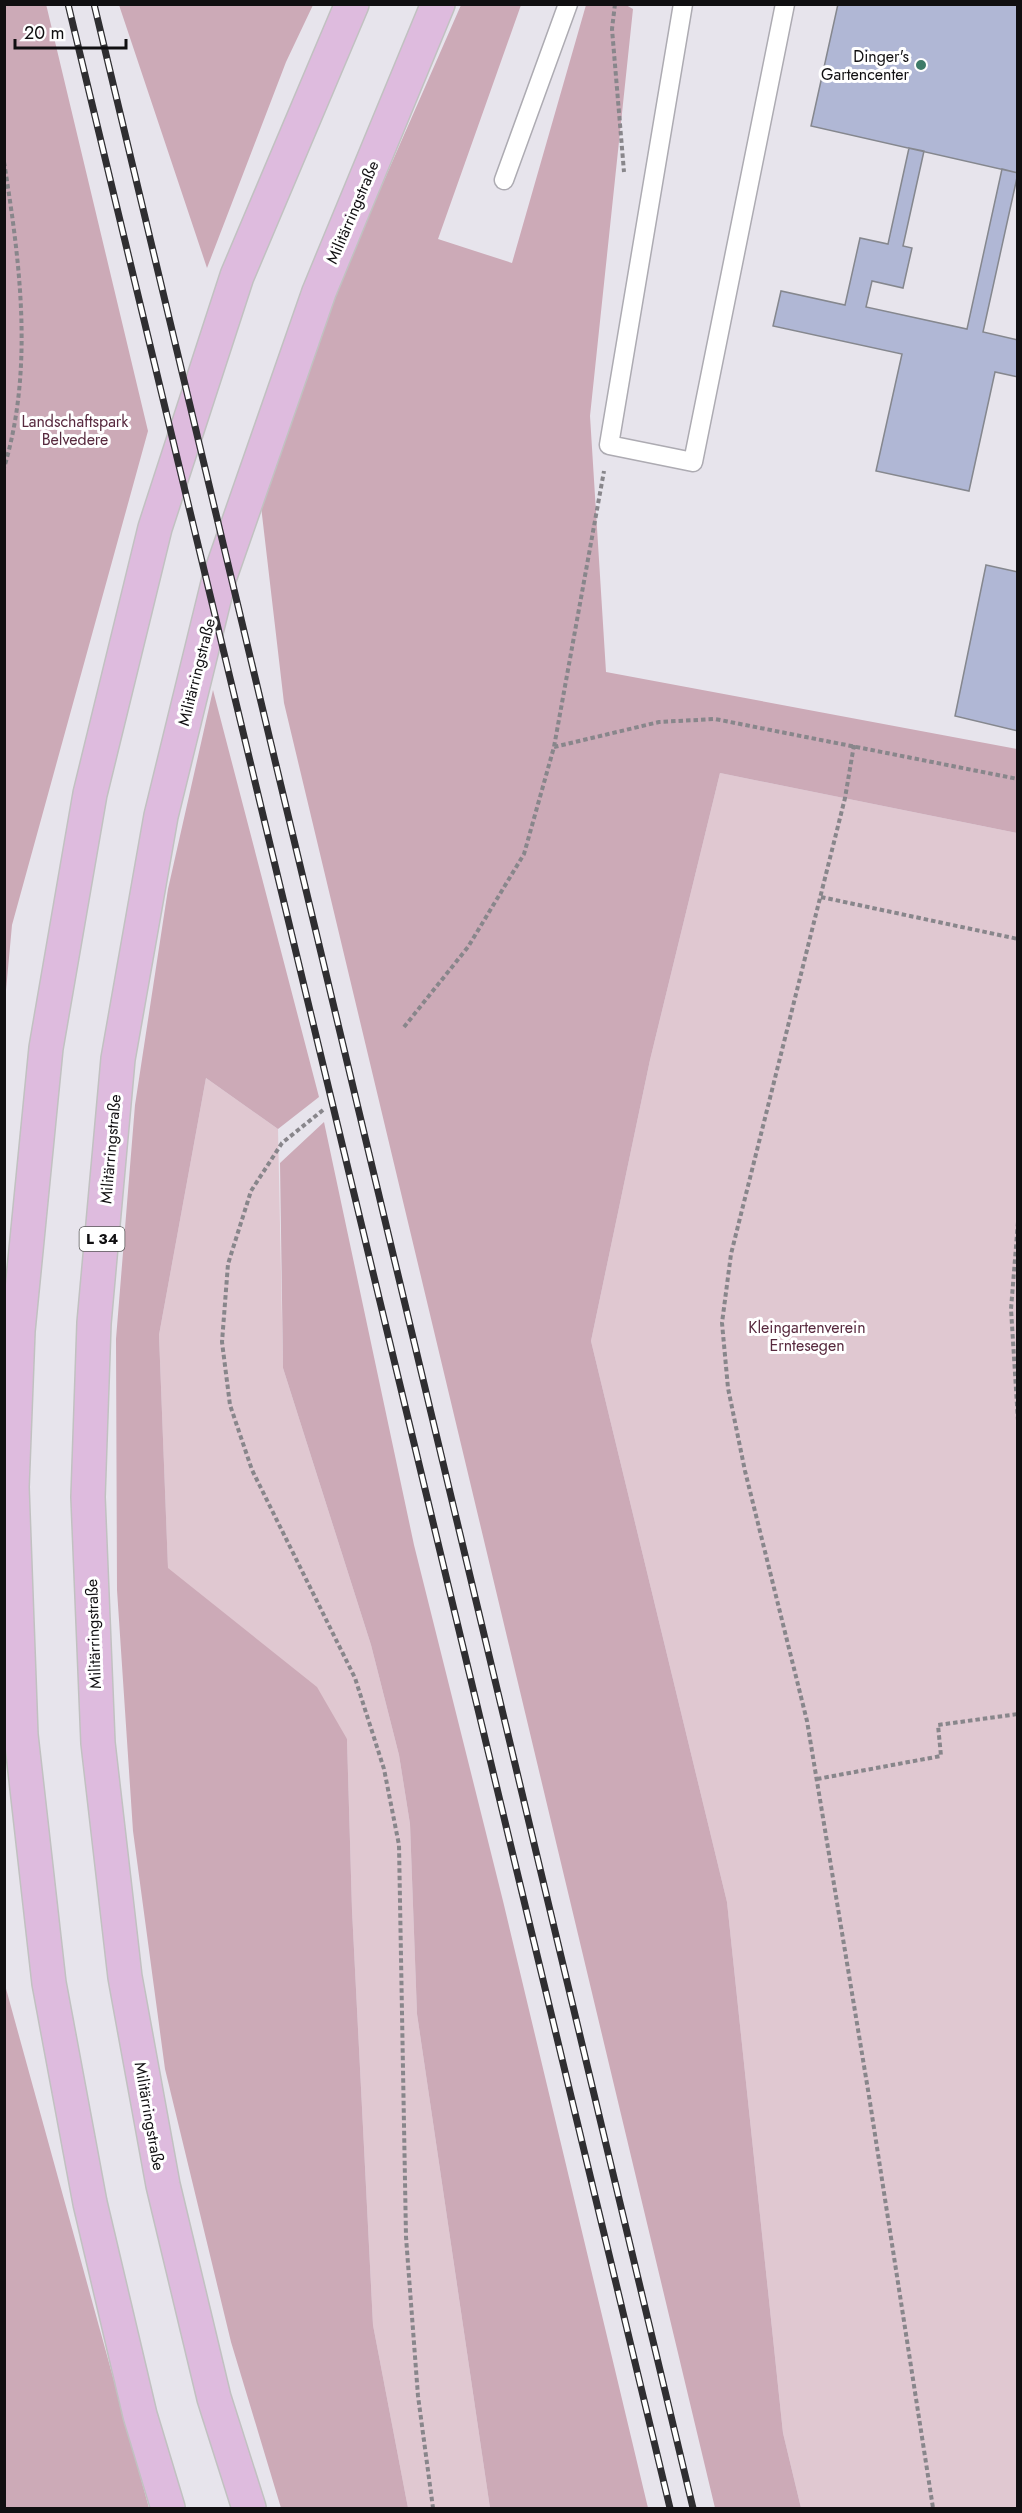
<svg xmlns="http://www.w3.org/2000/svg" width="1022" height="2513" font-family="Jost,sans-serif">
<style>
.green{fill:#e0c8d1}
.forest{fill:#ccaab7}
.building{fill:#b0b7d5;stroke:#85878e;stroke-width:1.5}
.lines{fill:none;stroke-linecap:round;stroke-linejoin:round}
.lane-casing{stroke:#adabb2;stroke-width:21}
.primary-casing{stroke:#c1c1c1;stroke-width:36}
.path{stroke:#88868b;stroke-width:4;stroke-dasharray:4.5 3;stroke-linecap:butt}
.lane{stroke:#fff;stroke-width:18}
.primary{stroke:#debbde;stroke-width:33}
.rail-casing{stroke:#2f2e31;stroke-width:7}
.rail{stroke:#fff;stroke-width:4.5;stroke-dasharray:14;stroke-linecap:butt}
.poi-dot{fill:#3e7b68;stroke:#fff;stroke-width:2}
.labels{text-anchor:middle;stroke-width:6;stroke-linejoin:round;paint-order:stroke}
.shield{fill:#fff;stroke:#585758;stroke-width:1.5}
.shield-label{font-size:15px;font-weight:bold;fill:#100f11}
.poi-label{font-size:16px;fill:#100f11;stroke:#fff;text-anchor:end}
.street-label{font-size:16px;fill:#100f11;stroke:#fff}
.park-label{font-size:16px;fill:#57293e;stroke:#fff}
</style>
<rect width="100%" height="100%" fill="#e7e4ec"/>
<path class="green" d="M720,773l297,60v1675h-216l-18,-75 -56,-531 -136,-561 59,-281z
M206,1078l72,51 5,239 88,277 28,110 11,69 7,190 73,494h-82l-35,-183 -21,-415 -5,-171 -179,-170 -9,-234z"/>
<path class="forest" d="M46,4l102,427 -136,494 -7,76 -1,-996z
M119,5h194l-27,57 -79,206z
M461,5h60l-83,234 74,24 74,-258h40l7,4 -43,407 16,256 411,77v84l-297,-60 -70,287 -59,281 136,561 56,531 18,75h-86l-431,-1805 -25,-214 88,-224z
M213,690l106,407 -41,32 -72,-51 -47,257 9,233 149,119 30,52 5,171 21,415 35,183h-127l-50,-166 -66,-273 -32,-238 -16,-241 -1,-251 19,-234 33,-216z
M324,1122l90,423 89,356 145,607h-158l-73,-494 -7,-190 -11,-69 -28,-110 -88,-277 -3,-205z
M5,1985l144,523h-144z"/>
<path class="building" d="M838,4h180v169l-207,-47z
M909,148l15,3 -21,95 9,2 -9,40 -31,-7 -6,26 101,22 35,-160 16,4 -35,159 35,8v37l-23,-5 -26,119 -93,-20 26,-117 -129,-28 8,-35 64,14 15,-67 28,6z
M986,565l32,7v159l-63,-15z"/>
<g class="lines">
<defs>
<path id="lane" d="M683,4l-74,441 84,17 92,-458
M504,180l64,-176"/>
<path id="primary" d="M168,2508l-28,-93 -50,-212 -41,-220 -28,-248 -9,-248 6,-156 28,-283 44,-254 65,-266 82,-252 115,-272
M249,2508l-35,-110 -51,-213 -38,-208 -27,-234 -10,-246 6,-174 24,-264 43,-243 58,-237 100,-287 119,-288"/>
</defs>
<use href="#lane" class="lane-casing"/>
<use href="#primary" class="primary-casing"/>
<path class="path" d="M615,4l-3,25 12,143
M4,162c16,100 30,207 0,306
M854,745l-9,53 -114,456 -9,69 6,65 17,83 62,250 62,375 64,412
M554,747l105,-25 56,-3 303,60
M821,897l197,42
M404,1027l64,-80 56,-93 30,-107 50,-276
M323,1110l-41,33 -31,48 -23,73 -6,78 8,63 22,65 103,208 29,91 15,76 7,392 12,159 15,112
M1018,1222l-7,87 7,112
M817,1779l124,-23 -3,-31 80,-11"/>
<use href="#lane" class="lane"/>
<use href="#primary" class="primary"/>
<defs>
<path id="rail" d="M68,4l602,2504
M94,4l599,2504"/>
</defs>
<use href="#rail" class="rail-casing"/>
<use href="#rail" class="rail"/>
</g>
<circle class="poi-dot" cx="921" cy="65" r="6"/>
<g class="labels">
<rect class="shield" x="79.5" y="1227" width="45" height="24" rx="4.5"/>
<g class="shield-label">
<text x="102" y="1244">L 34</text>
</g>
<g class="poi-label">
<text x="909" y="62">Dinger's<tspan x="909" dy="18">Gartencenter</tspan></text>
</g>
<g class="street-label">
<text transform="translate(352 212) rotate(-67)" y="6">Militärringstraße</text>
<text transform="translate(196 672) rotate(-76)" y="6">Militärringstraße</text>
<text transform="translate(110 1149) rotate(-85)" y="6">Militärringstraße</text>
<text transform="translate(93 1634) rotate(-92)" y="6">Militärringstraße</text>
<text transform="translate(150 2116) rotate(80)" y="6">Militärringstraße</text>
</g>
<g class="park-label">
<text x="75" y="427">Landschaftspark<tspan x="75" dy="18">Belvedere</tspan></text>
<text x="807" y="1333">Kleingartenverein<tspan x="807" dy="18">Erntesegen</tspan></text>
</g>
</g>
<rect width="1022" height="2513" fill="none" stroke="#100f11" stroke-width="12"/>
<path d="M15 39v9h111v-9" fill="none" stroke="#100f11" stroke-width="3"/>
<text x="24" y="39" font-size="18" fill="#100f11" stroke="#ffffff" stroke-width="4.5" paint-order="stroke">20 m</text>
</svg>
